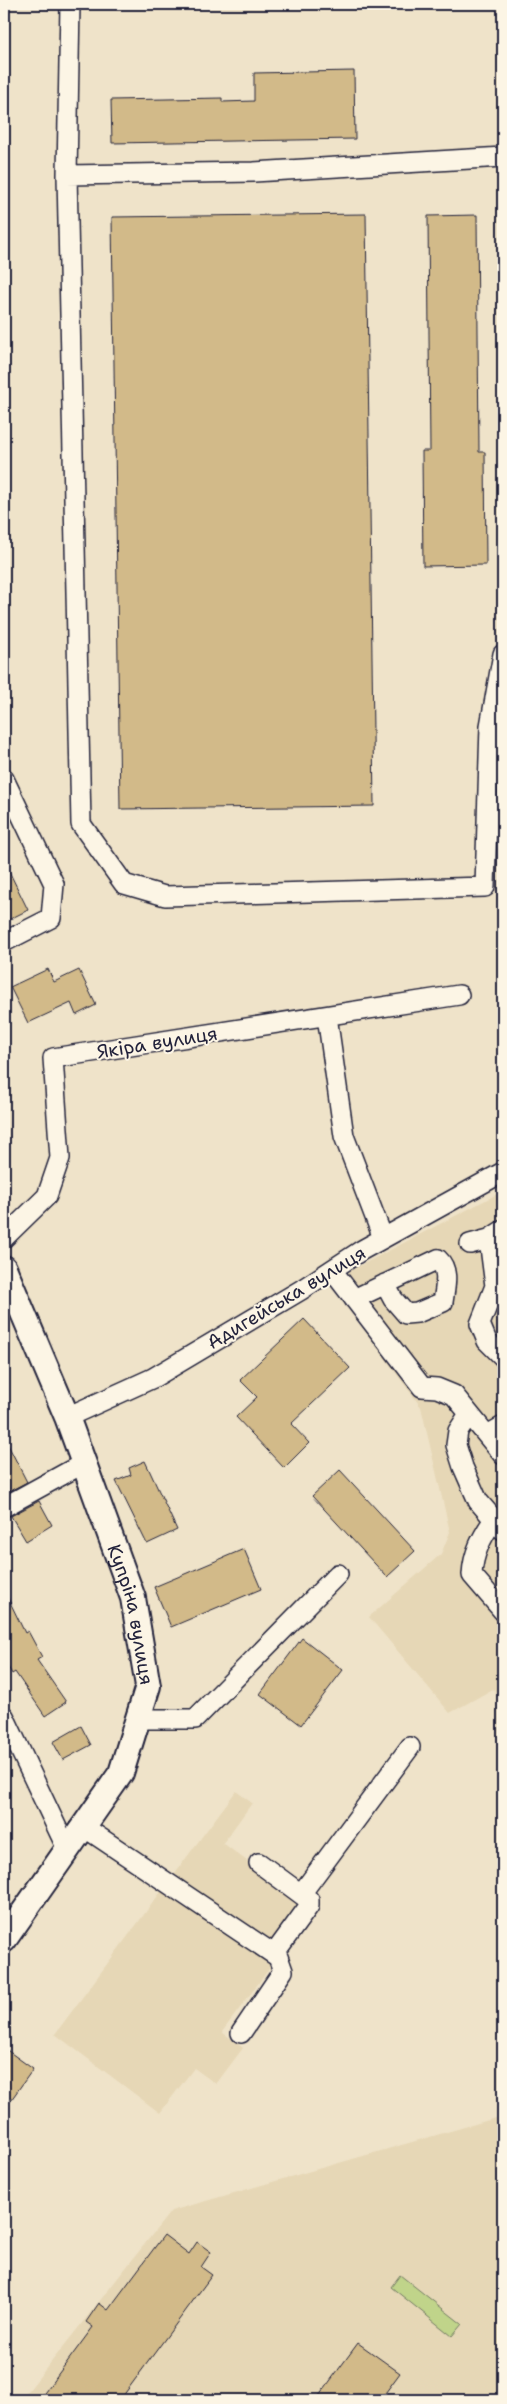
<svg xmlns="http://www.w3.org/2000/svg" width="507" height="2404" font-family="'Shantell Sans',sans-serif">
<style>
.built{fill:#e6d7b6}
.green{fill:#c0d48a;stroke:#717b62}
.building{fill:#d2ba89;stroke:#22223b}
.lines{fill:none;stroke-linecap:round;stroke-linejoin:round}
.minor-casing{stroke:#22223b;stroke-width:22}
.major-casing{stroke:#22223b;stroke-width:28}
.minor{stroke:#fcf5e5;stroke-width:19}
.major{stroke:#fcf5e5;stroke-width:24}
.labels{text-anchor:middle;stroke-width:4;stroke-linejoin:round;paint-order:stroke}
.street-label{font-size:19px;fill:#22223b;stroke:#fcf5e5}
</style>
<rect width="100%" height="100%" fill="#efe3c9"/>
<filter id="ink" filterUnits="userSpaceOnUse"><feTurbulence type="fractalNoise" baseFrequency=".02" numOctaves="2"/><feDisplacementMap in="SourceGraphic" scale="10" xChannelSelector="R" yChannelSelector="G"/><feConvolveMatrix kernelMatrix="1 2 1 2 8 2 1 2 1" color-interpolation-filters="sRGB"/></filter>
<g filter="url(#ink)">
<path class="built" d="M503,1191v509l-10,-11 -43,24 -81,-96 72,-63 9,-22 -29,-125 -92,-125z
M236,1791l16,12 -29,40 79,60 -41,54 11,8 -50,67 21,16 -27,36 -22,-16 -34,45 -105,-79z
M503,2116v284h-482l150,-189z"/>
<path class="green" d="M400,2275l62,49 -10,12 -61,-49z"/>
<path class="building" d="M354,71l1,68 -243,4 -1,-43 111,-2v4l32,-1v-28z
M366,214l8,592 -254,3 -8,-592z
M477,215l2,237h6l1,113 -63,1 -1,-115h8l-2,-235z
M4,861l24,49 -24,12z
M48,969l6,13 25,-12 17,35 -20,10 -5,-12 -43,20 -18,-36z
M304,1319l46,49 -59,56 18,19 -25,25 -48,-51 21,-20 -17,-17z
M4,1437l23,45 -23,12z
M145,1461l32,69 -30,14 -31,-63 15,-6 -2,-7z
M340,1470l75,81 -28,26 -75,-81z
M39,1501l13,24 -26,16 -15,-25z
M244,1549l17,40 -90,38 -17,-40z
M4,1590l21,43 3,-2 14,26 -5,3 29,42 -21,14 -30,-44 -3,2 -8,-14z
M302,1638l41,32 -42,55 -41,-31z
M81,1726l10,19 -28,15 -10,-18z
M4,2048l29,21 -29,41z
M164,2235l25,19 8,-12 14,10 -10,15 11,8 -92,125h-81l54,-73 -7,-5 13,-19 9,7z
M358,2343l42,30 -20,27h-64z"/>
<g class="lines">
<defs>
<path id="minor" d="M70,4l-3,171 14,649 43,60 41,12 320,-9 5,-161 13,-72
M67,175l187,-3 249,-15
M4,779l50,105 -3,34 -47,24
M327,1016l17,120 39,102
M4,1238l43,-42 13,-38 -7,-100 406,-63
M489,1239l6,47 -15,38 7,17 16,16
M470,1244l19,-5 14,-9
M332,1270l90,117 15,1 17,7 49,60
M354,1299l84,-40c12,11 7,28 5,43l-26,11 -11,1 -13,-15 -8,-15
M469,1414l-11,17 -2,14 7,22 15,34 25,29
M67,1417l86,-39 148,-88 61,-40 141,-78
M487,1435l16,-9
M4,1507l80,-44
M494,1519c-12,18 -21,34 -22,56l31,36
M4,1716l64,135
M138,1719h57l143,-145
M84,1827l194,130 5,14 -42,62
M259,1863l50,37v6l-35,48
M301,1894l109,-147"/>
<g id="major">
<path id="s1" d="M4,1268l63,149 66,181 15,88 -27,87 -117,167"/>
</g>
</defs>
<use href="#minor" class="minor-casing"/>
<use href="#major" class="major-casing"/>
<use href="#minor" class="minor"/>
<use href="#major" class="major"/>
</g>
</g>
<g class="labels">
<g class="street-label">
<text transform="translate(157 1042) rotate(-9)" y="7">Якіра вулиця</text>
<text transform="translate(286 1297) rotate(-31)" y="7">Адигейська вулиця</text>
<text dy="7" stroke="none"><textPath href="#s1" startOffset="370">Купріна вулиця</textPath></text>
</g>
</g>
<rect width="507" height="2404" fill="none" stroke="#fcf5e5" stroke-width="20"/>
<rect x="10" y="10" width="487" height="2384" fill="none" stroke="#22223b" stroke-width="2" filter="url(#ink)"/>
</svg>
